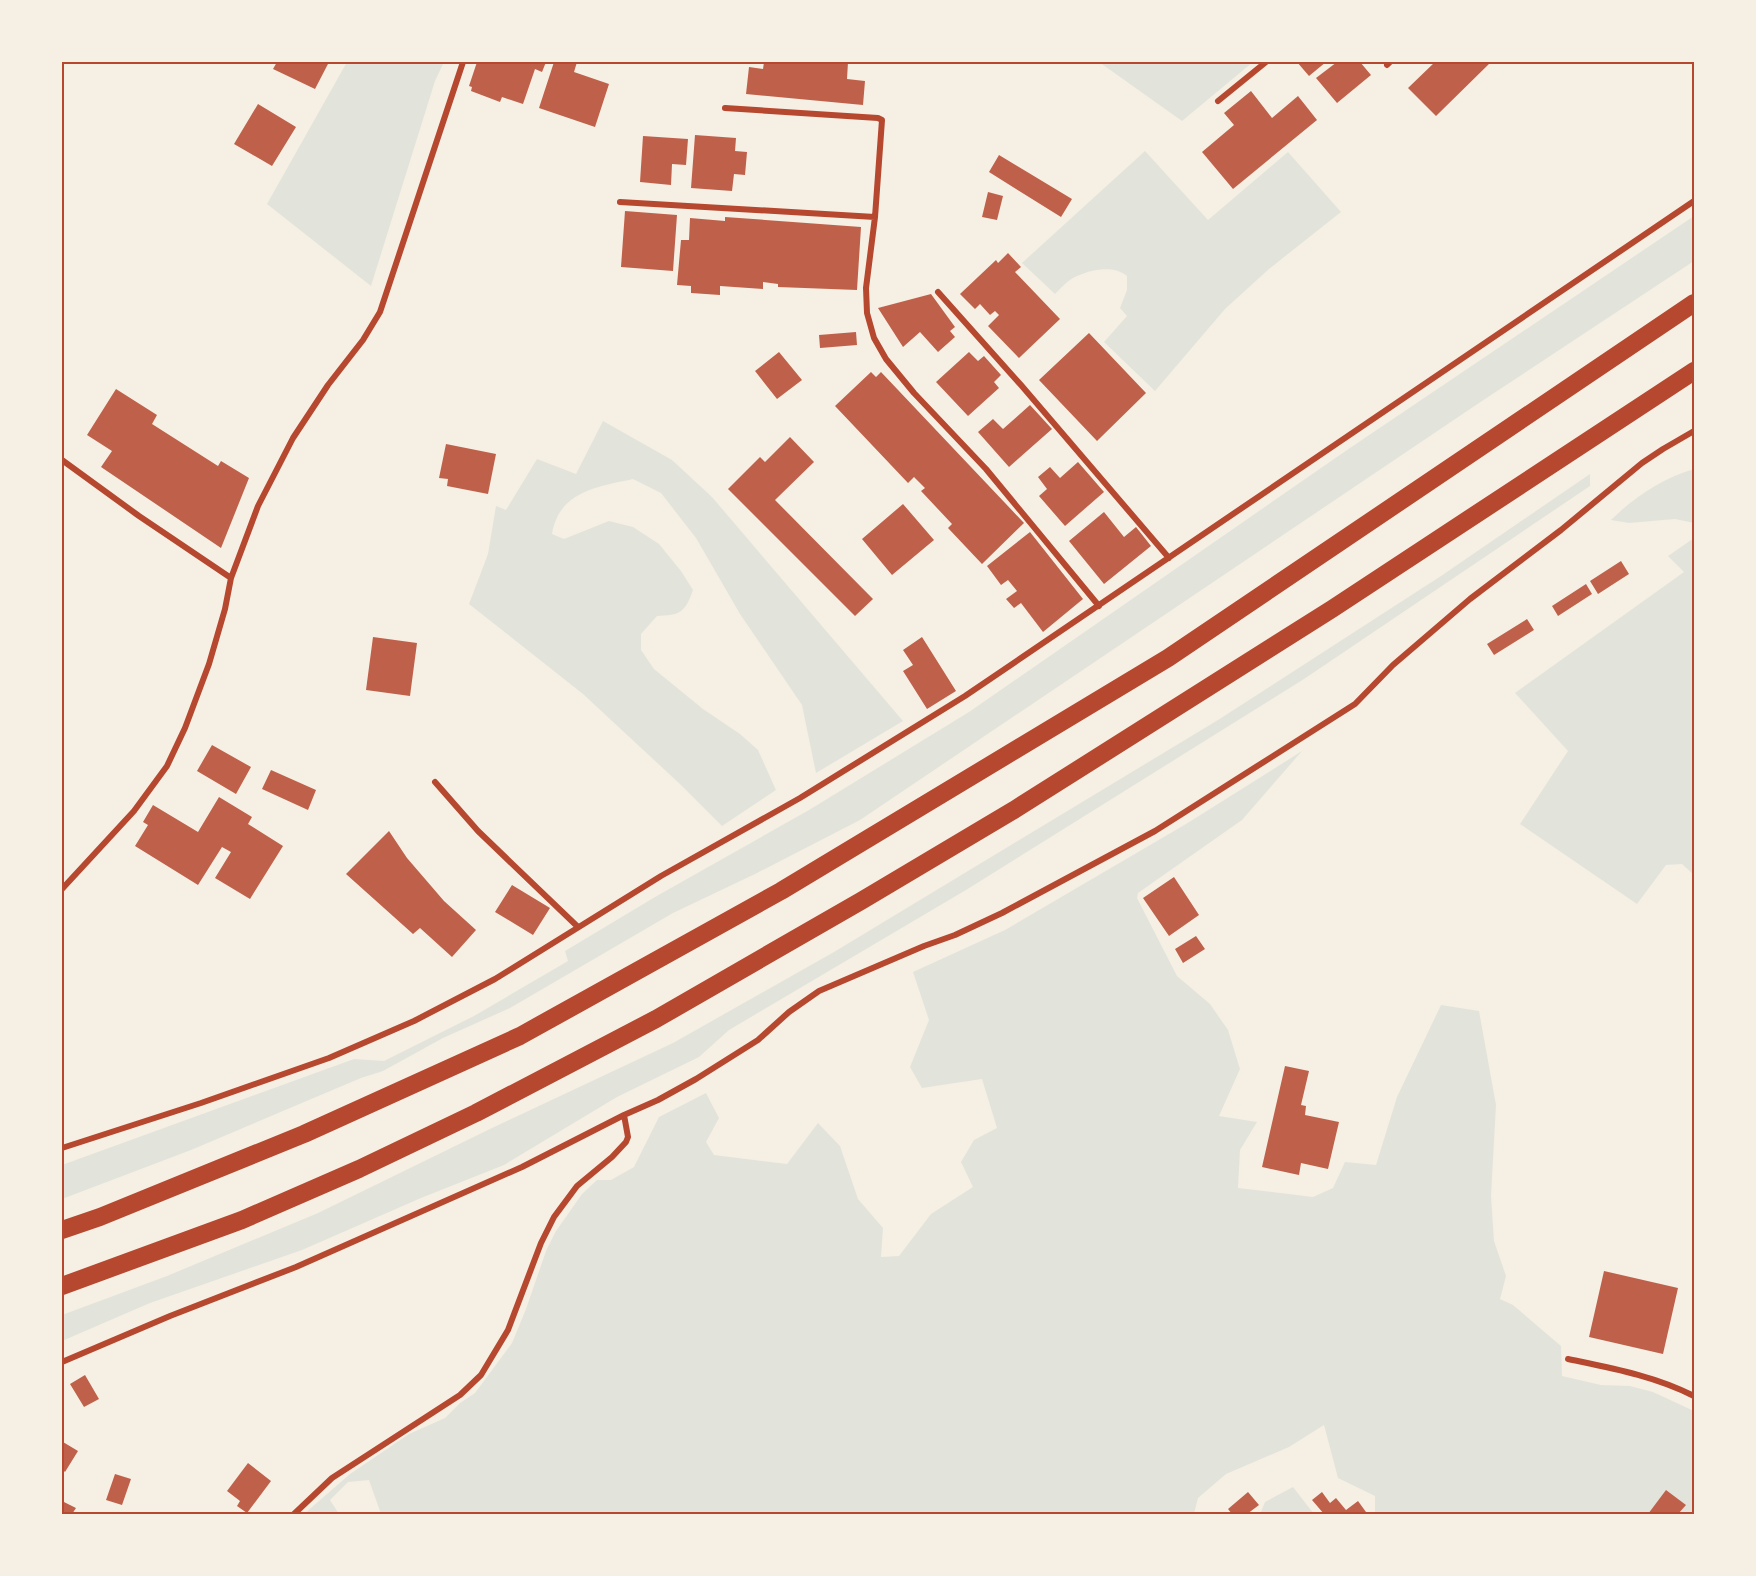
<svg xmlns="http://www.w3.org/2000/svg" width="1756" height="1576" font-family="Arial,sans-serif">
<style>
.green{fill:#e2e4dc}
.building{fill:#bf614a}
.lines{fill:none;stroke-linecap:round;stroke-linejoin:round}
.minor{stroke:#b5482f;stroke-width:6}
.motorway{stroke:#b5482f;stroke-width:18}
.neatline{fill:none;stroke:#b5482f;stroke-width:2}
</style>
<rect width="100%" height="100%" fill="#f6efe4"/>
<path class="green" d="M347,62h97l-9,19 -64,205 -104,-82z
M1099,62h154l-71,59z
M1145,151l63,69 80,-68 53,60 -72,57 -44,40 -70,82 -51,-49 23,-26 -7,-8 7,-18v-14c-14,-12 -39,-6 -54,2 -7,4 -13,11 -18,16l-33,-31z
M1694,216v45l-215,142 -619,417 -105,54 -82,39 -163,95 -67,30 -60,33 -22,7 -170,72 -129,49v-34l292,-106 30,2 90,-45 94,-55 -3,-10 90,-54 154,-87 160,-98 378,-262z
M603,421l69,39 40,37 191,224 -87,52 -14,-68 -62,-91 -44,-76 -35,-45 -28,-14c-37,8 -74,13 -81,55l12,5 45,-18 24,6 26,17 22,27 12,19c-8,23 -13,25 -36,26l-16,18v16l13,19 49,40 37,25 18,16 18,40 -54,36 -41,-41 -98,-91 -114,-90 19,-50 8,-48 10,4 31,-51 39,15z
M1694,469v54l-19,-4 -46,4 -18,-3c23,-23 52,-42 83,-51z
M1590,474v12l-286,193 -338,211 -237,140 -30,27 -82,40 -113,68 -83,33 -119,52 -152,53 -88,38v-26l105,-39 151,-63 174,-85 181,-85 161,-91 384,-232 223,-144z
M1694,538v337l-12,-11 -16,1 -29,39 -117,-80 48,-73 -53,-58 169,-121 -16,-16z
M1302,751l-60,69 -104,73 -1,5 40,78 33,28 18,26 12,39 -21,47 38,6 -17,28 -2,38 75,9 20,-9 12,-26 31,3 21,-68 44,-92 38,6 17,94 -5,91 3,45 12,35 -6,23 13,6 48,41 1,30 39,9 29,1 23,6 41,19v103h-319v-18l-37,-18 -14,-53 -35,22 -63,27 -28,24 -4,16h-813l-12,-34 -21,2 -18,18 9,14h-35l46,-40 59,-40 36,-16 15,-15 15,-10 37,-50 14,-34 20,-58 10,-20 26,-37 15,-14h14l23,-13 25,-50 47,-24 13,25 -13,24 8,13 73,9 31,-41 22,23 18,53 25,29 -2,29 18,-1 32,-42 42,-27 -12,-25 13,-22 23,-12 -15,-49 -60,9 -12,-21 19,-47 -16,-48 92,-42 181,-106z
M1293,1487l21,27h-54l5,-12z"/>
<path class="building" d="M277,62h52l-14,27 -42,-20z
M477,62h69l-4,10 -7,-3 -12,35 -21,-7 -2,5 -29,-11 1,-4 -3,-1z
M554,62h23l-3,10 35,12 -14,43 -56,-19z
M764,62h84l-1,17 18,2 -2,24 -117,-11 3,-27 14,2z
M1297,62h29l-17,14z
M1337,62h23l11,13 -34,28 -21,-25z
M1435,62h56l-55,54 -28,-28z
M1251,91l21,27 26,-22 19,24 -84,69 -31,-37 32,-27 -10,-12z
M258,104l38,23 -24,39 -38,-22z
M695,135l41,3 -1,13 12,1 -2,23 -11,-1 -2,17 -41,-3z
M643,136l45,3 -2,26 -14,-1 -1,21 -31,-3z
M999,155l73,44 -11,18 -72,-45z
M988,192l15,4 -6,24 -15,-3z
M625,211l52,4 -4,56 -52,-4z
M725,217l136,10 -4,63 -79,-3v-3l-15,-2v7l-43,-3v9l-29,-2v-7l-14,-1 4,-45h8l1,-22 35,3z
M1008,253l13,14 -6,5 45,47 -41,39 -31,-32 11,-11 -4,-4 -5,4 -10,-11 -5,5 -15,-15 36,-34 2,3z
M931,294l24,33 -5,4 5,6 -17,15 -18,-20 -17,15 -25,-39z
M856,332l1,13 -37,3 -1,-13z
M1089,333l57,60 -49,48 -58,-61z
M779,352l23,28 -25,19 -22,-28z
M969,352l9,9 6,-5 17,19 -7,7 5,6 -31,28 -32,-34z
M871,372l5,5 5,-5 143,151 -42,41 -34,-36 4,-4 -31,-33 4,-3 -11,-11 -6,6 -73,-77z
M116,389l41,26 -5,9 66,42 3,-5 28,17 -28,70 -120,-81 11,-16 -25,-16z
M1030,405l22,24 -43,38 -31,-35 15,-13 10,10z
M790,437l24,25 -39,38 98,99 -18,17 -127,-127 32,-32 5,5z
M446,444l50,10 -8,40 -41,-8 1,-7 -9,-1z
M1078,462l26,30 -39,34 -26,-30 8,-7 -9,-12 12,-10 10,11z
M903,504l31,36 -42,35 -30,-36z
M1104,512l20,25 12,-10 15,19 -47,38 -35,-43z
M1030,532l53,67 -40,33 -22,-29 -7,5 -8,-9 11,-8 -9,-11 -7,5 -14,-19z
M1621,561l8,13 -31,20 -8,-13z
M1586,584l6,10 -34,22 -6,-10z
M1527,619l7,11 -40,25 -7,-11z
M373,637l44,6 -7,53 -44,-6z
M922,637l34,54 -29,18 -24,-38 10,-6 -10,-15z
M212,745l39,22 -15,27 -39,-23z
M271,770l45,20 -8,20 -46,-21z
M219,797l33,20 -4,7 35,22 -33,53 -35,-21 16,-26 -9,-5 -24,38 -63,-39 13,-21 -5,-3 10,-17 45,27z
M389,831l18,27 37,43 32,29 -24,27 -32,-29 -7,6 -67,-60z
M1174,877l25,38 -30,21 -26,-38z
M512,885l38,23 -17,27 -38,-23z
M1196,936l9,13 -22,14 -8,-14z
M1285,1066l24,5 -8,34 5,1 -1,9 34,7 -11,47 -27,-6 -2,12 -37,-8z
M1604,1271l74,17 -15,66 -74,-17z
M85,1375l14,24 -15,8 -14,-23z
M63,1442l15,9 -13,21 -3,-3v-24z
M248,1463l23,18 -24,32 -10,-7 3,-5 -13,-10z
M115,1474l16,5 -9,26 -16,-5z
M1666,1490l20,15 -8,9h-30z
M1248,1492l11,13 -12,9h-15l-4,-5z
M1322,1492l8,11 6,-5 10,12 12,-9 8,11 -3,2h-39l-12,-14z
M62,1501l14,7 -4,6h-10z"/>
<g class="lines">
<path class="minor" d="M1387,65l3,-3
M1218,101l48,-39
M725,108l153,10 4,2 -7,97 -9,71 1,25 7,25 12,21 28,34 72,76 113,137
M620,202l255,15
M938,292l83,93 148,173
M62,460l77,56 92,62
M435,782l43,49 100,96
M62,889l72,-78 33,-45 18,-38 24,-64 16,-55 6,-31 27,-72 35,-68 35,-53 35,-45 17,-28 83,-250
M62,1148l139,-45 128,-45 85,-37 81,-42 166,-103 139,-78 165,-102 729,-495
M1568,1359c43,9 87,17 126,37
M62,1362l108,-46 126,-49 226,-100 102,-52 34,-15 38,-21 62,-39 31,-28 30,-21 105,-45 31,-11 47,-22 153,-82 200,-127 38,-39 77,-66 91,-69 81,-67 21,-14 31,-18
M294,1514l38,-36 128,-83 21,-20 27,-45 33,-87 13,-26 23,-31 35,-29 14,-15 2,-5 -4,-22"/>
<path class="motorway" d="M62,1230l38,-13 204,-83 216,-98 261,-145 387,-233 526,-355
M62,1286l180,-66 117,-51 117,-56 180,-94 205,-118 153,-91 318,-201 362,-238"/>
</g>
<rect width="1756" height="1576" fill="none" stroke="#f6efe4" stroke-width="126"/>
<rect x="63" y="63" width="1630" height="1450" class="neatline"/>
</svg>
